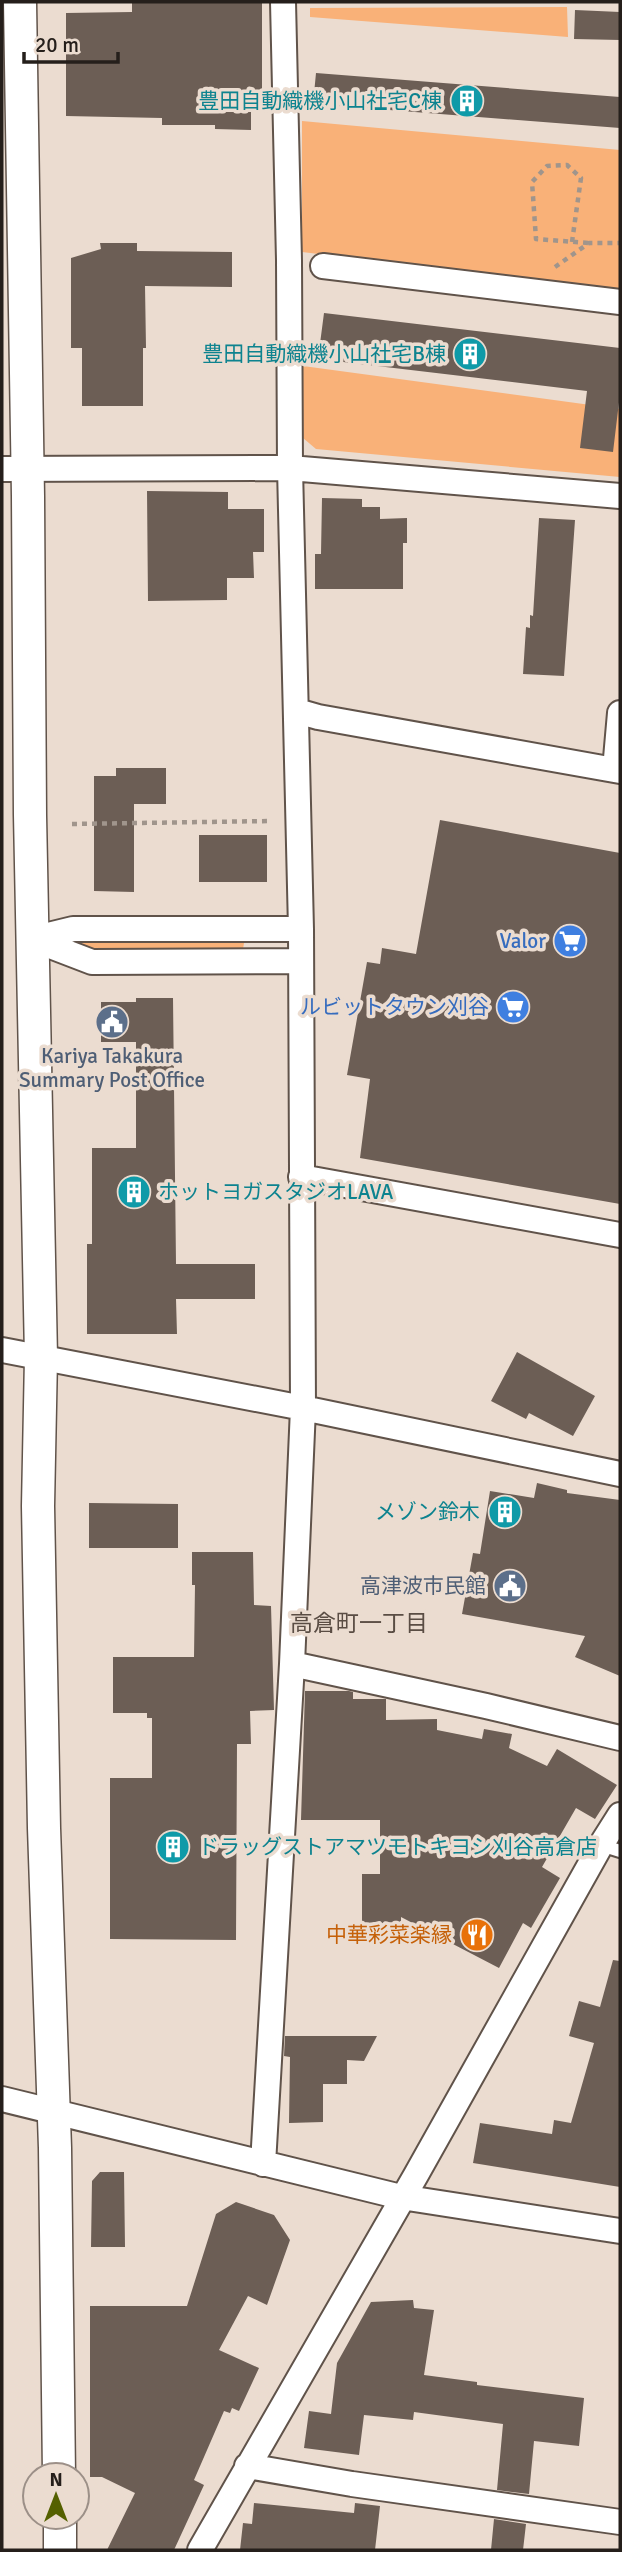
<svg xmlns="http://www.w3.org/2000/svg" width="622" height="2552" font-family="Signika,'Noto Sans JP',sans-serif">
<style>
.green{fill:#f9b178}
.building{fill:#6c5e55}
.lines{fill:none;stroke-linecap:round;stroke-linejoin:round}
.service-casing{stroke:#60534a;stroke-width:16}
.minor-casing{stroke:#60534a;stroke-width:28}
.tertiary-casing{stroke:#60534a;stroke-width:35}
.path{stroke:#a0958c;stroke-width:4.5;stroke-dasharray:5 5;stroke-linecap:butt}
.service{stroke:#fff;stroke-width:12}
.minor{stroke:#fff;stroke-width:24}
.tertiary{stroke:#fff;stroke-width:32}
.labels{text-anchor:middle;stroke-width:7;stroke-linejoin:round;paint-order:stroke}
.culture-label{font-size:21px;fill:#0d838f;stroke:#ebdcd0;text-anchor:end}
.shop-label{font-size:21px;fill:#366cbe;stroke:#ebdcd0;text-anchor:end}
.service-label{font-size:21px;fill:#4e5e75;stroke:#ebdcd0}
.food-label{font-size:21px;fill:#c56008;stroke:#ebdcd0;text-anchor:end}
.neighbourhood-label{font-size:23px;fill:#5a4d44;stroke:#ebdcd0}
</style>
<rect width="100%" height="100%" fill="#ebdcd0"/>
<path class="green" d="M567,7l1,30 -258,-20v-9z
M302,121l318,29v140l-318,-38z
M303,366l317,43v68l-304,-28 -13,-11z
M245,937l-2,12 -162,1 2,-12z"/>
<path class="building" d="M132,3h130v91h-11v36l-36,-1v-4h-53v-7l-96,-2v-103l66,-1z
M575,10l45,2v28l-46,-1z
M316,73l304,24v31l-307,-24z
M100,243h37v8l95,1v35l-87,-1 1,62h-3v58h-61v-58h-11v-90l30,-9z
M324,313l296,35v46l-7,58 -33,-4 7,-57 -269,-32z
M147,491l81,1v17h36v43h-11l1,26h-27v22l-79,1z
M322,498l40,1v8h18v12l27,-1v25h-4v46h-88v-35h6z
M539,518l36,2 -11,156 -41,-2 3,-47 4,1v-13l3,1z
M116,768h50v36h-32v88l-40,-1v-115h22z
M440,820l180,33v351l-260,-46 10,-79 -23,-4 20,-113 13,2 2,-16 34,6z
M199,835h68v47h-68z
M136,998h37l3,266h79v35h-79l1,35h-90v-90h5v-96h44v-106h-35v-40h35z
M517,1352l78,44 -22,40 -44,-23 -3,6 -35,-18z
M537,1483l30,7v3l53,7v176l-45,-19 10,-21 -123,-22 11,-61 7,1 10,-63 44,7z
M89,1503l89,1v44h-89z
M192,1552h61l1,53 17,1 3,104 -24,1 1,33h-14l-1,196 -126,-1v-161h42v-60h-5v-5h-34v-56h81l1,-72h-3z
M305,1691h44l4,1v7h33v21l51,-1v11l45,9 2,-10 28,5 -3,14 38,18 10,-17 60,36 -22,34 -19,-11 -34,59 18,11 -29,50 -8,-5 -24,45 -98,-51v12h-39v-55h18v-54h-79z
M613,1960l7,1v226l-147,-24 7,-40 72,11 2,-14 17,3 23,-80 -25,-7 10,-35 21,6z
M285,2036h92l-13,25 -17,-1v24h-24v38l-34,1 1,-66 -6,-1z
M100,2172h24l1,75h-34l1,-66z
M236,2202l38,13 16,25 -23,65 -19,-9 -29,54 40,18 -20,43 -7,-3 -2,5 -6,-2 -30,69 10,5 -30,65h-67l28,-57 -33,-16h-12v-171h97l29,-92z
M413,2300l1,8 20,2 -10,65 53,7v3l107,13 -5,48 -45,-5 -5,53 -32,-4 6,-66 -89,-12 -1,8 -49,-5 -5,40 -55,-7 5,-37 22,3 6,-51 34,-61z
M254,2503l100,10 1,-10 25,3 -5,44h-135l3,-27 9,1z
M494,2519l32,5 -3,26h-32z"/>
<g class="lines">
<defs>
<path id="service" d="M601,1845l19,6"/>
<path id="minor" d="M323,266l297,36
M2,469l288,-1 330,28
M297,711l21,6 302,54
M615,770l5,-57
M32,939l60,23 209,-1
M32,939l41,-10h228
M301,1177l319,58
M2,1350l301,58 317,66
M292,1664l194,42 134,32
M2,2099l399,98 219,34
M263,2164l29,-500 11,-256 -2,-479 -11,-461 -1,-208 -6,-258
M247,2466l105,18 268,38
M200,2550l216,-375 185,-330 19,-30"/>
<path id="tertiary" d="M20,2l8,494 2,319 11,542 -3,149 6,322 11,320 4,327
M60,2517v33"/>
</defs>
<use href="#service" class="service-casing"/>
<use href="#minor" class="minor-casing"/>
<use href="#tertiary" class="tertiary-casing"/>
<path class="path" d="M572,242l9,-64 -14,-13 -20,1 -15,16 4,57 53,4
M555,267l34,-24h31
M72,824l199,-3"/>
<use href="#service" class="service"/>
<use href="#minor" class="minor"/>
<use href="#tertiary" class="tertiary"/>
</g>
<defs>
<symbol id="building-disc" viewBox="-11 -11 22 22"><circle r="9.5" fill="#0f9aa8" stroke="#ebdcd0"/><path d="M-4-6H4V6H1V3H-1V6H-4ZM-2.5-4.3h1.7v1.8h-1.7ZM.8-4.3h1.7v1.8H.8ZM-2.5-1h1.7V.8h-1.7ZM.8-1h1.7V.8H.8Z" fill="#fff"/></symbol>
<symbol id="supermarket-disc" viewBox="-11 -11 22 22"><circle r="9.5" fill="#3f7fe0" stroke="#ebdcd0"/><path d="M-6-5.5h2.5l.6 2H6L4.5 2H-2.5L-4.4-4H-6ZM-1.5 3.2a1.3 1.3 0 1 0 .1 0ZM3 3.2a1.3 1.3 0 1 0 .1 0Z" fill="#fff"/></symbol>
<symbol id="civic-disc" viewBox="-11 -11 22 22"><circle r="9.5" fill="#5c6f8a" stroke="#ebdcd0"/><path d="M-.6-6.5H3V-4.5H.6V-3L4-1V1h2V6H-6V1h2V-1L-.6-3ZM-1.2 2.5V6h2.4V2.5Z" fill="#fff"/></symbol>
<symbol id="restaurant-disc" viewBox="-11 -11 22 22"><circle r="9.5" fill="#e8710a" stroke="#ebdcd0"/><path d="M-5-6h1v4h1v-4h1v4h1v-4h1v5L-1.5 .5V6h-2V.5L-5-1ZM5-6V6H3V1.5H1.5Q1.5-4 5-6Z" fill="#fff"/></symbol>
</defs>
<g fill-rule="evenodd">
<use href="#building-disc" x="448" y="82" width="38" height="38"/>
<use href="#building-disc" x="451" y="335" width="38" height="38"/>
<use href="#supermarket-disc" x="551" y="922" width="38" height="38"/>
<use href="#supermarket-disc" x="494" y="988" width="38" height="38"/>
<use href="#civic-disc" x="93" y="1003" width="38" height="38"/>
<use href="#building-disc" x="115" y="1173" width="38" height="38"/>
<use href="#building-disc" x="486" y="1493" width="38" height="38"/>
<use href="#civic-disc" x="491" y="1567" width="38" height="38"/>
<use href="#building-disc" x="154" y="1828" width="38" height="38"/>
<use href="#restaurant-disc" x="458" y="1916" width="38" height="38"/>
</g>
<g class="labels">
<g class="culture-label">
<text x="442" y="108">豊田自動織機小山社宅C棟</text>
<text x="446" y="361">豊田自動織機小山社宅B棟</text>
<text x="158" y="1199" text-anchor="start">ホットヨガスタジオLAVA</text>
<text x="480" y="1519">メゾン鈴木</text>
<text x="198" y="1854" text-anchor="start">ドラッグストアマツモトキヨシ刈谷高倉店</text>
</g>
<g class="shop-label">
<text x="546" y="948">Valor</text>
<text x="489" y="1014">ルビットタウン刈谷</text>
</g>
<g class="service-label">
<text x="112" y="1063">Kariya Takakura<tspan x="112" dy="24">Summary Post Office</tspan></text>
<text x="486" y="1593" text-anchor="end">高津波市民館</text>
</g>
<g class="food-label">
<text x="452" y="1942">中華彩菜楽縁</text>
</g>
<g class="neighbourhood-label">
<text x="359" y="1631">高倉町一丁目</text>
</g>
</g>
<rect width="622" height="2552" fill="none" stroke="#251f1b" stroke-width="7"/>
<g transform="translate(56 2496)"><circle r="33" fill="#ebdcd0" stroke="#9c9088" stroke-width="2"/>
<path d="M0-5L12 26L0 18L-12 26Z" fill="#546000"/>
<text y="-10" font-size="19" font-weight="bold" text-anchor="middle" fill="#251f1b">N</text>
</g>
<path d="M24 52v10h94v-10" fill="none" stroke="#251f1b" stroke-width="3.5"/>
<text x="35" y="52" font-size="21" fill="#251f1b" stroke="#ebdcd0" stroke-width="5" paint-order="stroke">20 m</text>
</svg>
